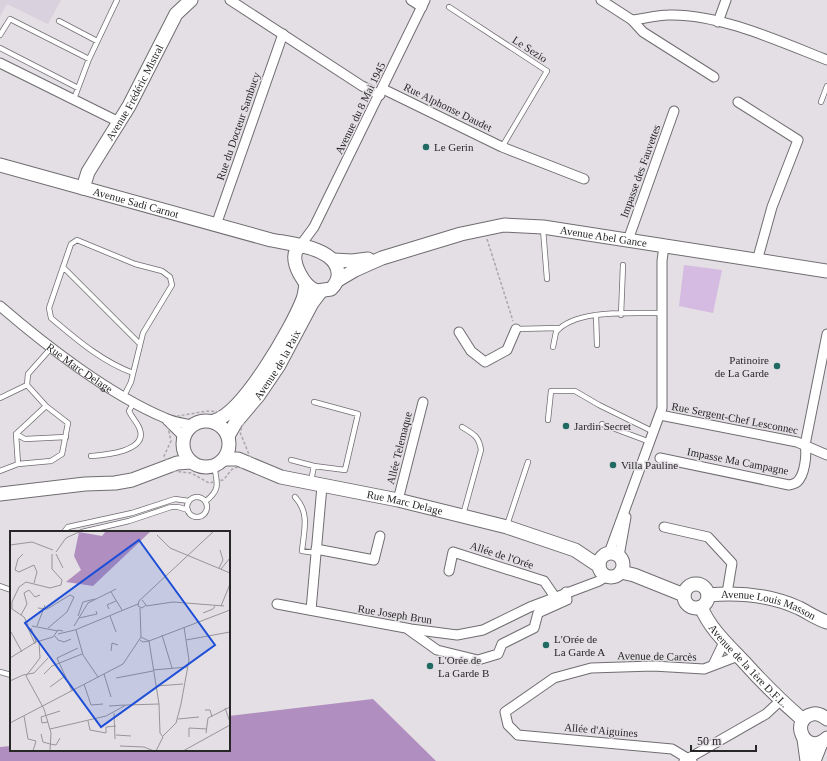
<svg xmlns="http://www.w3.org/2000/svg" width="827" height="761" font-family="'Times New Roman',serif">
<style>
.built{fill:#d9d1dd}
.green{fill:#d5bae1}
.forest{fill:#b08ebf}
.lines{fill:none;stroke-linecap:round;stroke-linejoin:round}
.lane-casing{stroke:#706d71;stroke-width:6}
.street-casing{stroke:#706d71;stroke-width:11}
.secondary-casing{stroke:#706d71;stroke-width:15}
.path{stroke:#aaa7aa;stroke-width:1.5;stroke-dasharray:3 2;stroke-linecap:butt}
.lane{stroke:#fff;stroke-width:4.5}
.street{stroke:#fff;stroke-width:9}
.secondary{stroke:#fff;stroke-width:13}
.poi-dot{fill:#206a63;stroke:#e3dfe4;stroke-width:1.5}
.labels{text-anchor:middle;stroke-width:3;stroke-linejoin:round;paint-order:stroke}
.street-label{font-size:11px;fill:#282728;stroke:#e3dfe4}
.poi-label{font-size:11px;fill:#282728;stroke:#e3dfe4;text-anchor:start}
.inset-road{fill:none;stroke:#989599;stroke-width:1}
.view{fill:#1d4ed8;fill-opacity:0.15;stroke:#1d4ed8;stroke-width:2}
.inset-edge{fill:none;stroke:#282728;stroke-width:2}
</style>
<rect width="100%" height="100%" fill="#e3dfe4"/>
<path class="built" d="M0,0h61l-13,24 -41,-20 -7,12z"/>
<path class="green" d="M684,265l38,5 -9,43 -34,-7z"/>
<path class="forest" d="M373,699l63,62h-436v-14l11,-1v4h218v-34z"/>
<g class="lines">
<defs>
<path id="lane" d="M449,7l98,64 -45,76
M59,21l38,20
M0,35l10,-16 79,40
M0,48l78,40
M74,99l15,-40 28,-59
M821,102l6,-16
M543,229l4,50
M63,267l76,76
M596,315l1,30
M621,315l2,-50
M516,329l43,-1
M553,347l3,-15c20,-24 77,-18 106,-19
M124,396l7,-14 12,-49 29,-48 -2,-8 -8,-6 -27,-7 -58,-24 -6,4 -8,23 -14,41 2,10c25,21 50,43 82,55
M0,398l27,-13
M548,420l3,-29h24l24,14 55,27
M602,424l48,18
M462,427c11,7 17,9 19,23l-18,65
M16,434l9,5 41,-2
M91,456c12,-1 56,-4 49,-26 -2,-7 -8,-12 -11,-19l5,-9
M291,460l23,6 -3,15
M18,464l33,-3 11,-7 6,-31 -22,-17
M314,466l31,4 13,-56 -44,-12
M0,471l18,-7 -2,-30 30,-28 -19,-21 1,-11 24,-27
M187 507a10 10 0 1 1 20 0a10 10 0 1 1-20 0Z
M295,497c15,16 9,33 7,54l14,2
M206,501c15,-12 11,-18 8,-36
M507,525l21,-63
M64,532l4,-5 64,-14 43,-14 14,2
M82,532l47,-11 42,-14h7l10,3
M0,586l11,4
M0,672l11,3"/>
<g id="street">
<path d="M230,0l132,86 18,9"/>
<path d="M411,0l11,7"/>
<path d="M601,0l31,20c12,-1 24,-5 36,-5 50,-2 113,27 159,45"/>
<path d="M632,20l11,12 71,45"/>
<path d="M718,22l8,-22"/>
<path d="M0,63l119,59"/>
<path d="M383,89l119,58 82,32"/>
<path d="M738,102l60,38 -26,67 -15,54"/>
<path d="M216,225l67,-191"/>
<path d="M628,240l46,-129"/>
<path d="M300,246l14,-19 111,-227"/>
<path id="s1" d="M0,306c45,39 110,89 165,112 8,4 18,5 27,7"/>
<path d="M459,332l12,19 14,11 22,-12 9,-21"/>
<path d="M660,415l137,27 30,13"/>
<path d="M167,420l17,17"/>
<path d="M660,458l129,27c3,-1 6,-1 8,-3 8,-7 10,-28 8,-37l22,-111"/>
<path d="M398,500l25,-98"/>
<path d="M664,527l44,10 24,26 -5,30"/>
<path d="M316,549l58,11 6,-24"/>
<path d="M609,553l53,-145v-147l2,-15"/>
<path d="M619,556l7,-39"/>
<path d="M449,571l4,-19 91,29 11,16"/>
<path d="M277,604l134,25 46,6 26,-5 47,-23 69,-26 8,-5"/>
<path d="M311,610l11,-124"/>
<path d="M409,630l28,20 41,10 20,-6 4,-10 32,-16 4,-15 29,-13 -1,-8"/>
<path d="M713,665l11,-23"/>
<path d="M684,761l82,-47 14,-13"/>
<path d="M692,761l-20,-12 -154,-14 -10,-10 -3,-13 49,-34 37,-10 62,-2 51,3 34,-13"/>
</g>
<g id="secondary">
<path id="s2" d="M0,165l271,75c20,4 64,7 67,32 1,7 -2,12 -7,17l-14,2c-13,-4 -26,-28 -21,-40l4,-5"/>
<path id="s3" d="M83,188l5,-16 41,-66 47,-92 15,-14"/>
<path d="M333,260l19,1 16,-2"/>
<path id="s4" d="M338,280l17,-10 27,-12 79,-24 43,-9 39,2 284,44"/>
<circle cx="206" cy="444" r="23"/>
<path d="M214,421c29,-8 78,-93 89,-122 2,-5 2,-10 3,-15"/>
<path id="s5" d="M228,436l8,-14 22,-26 21,-31 33,-62 9,-12"/>
<path id="s6" d="M224,459h14l43,18 117,23 109,27 68,23 24,16"/>
<path d="M0,494l85,-10 30,-1 17,-3 45,-17 14,-1"/>
<circle cx="611" cy="565" r="12"/>
<path d="M621,572l13,3 50,20"/>
<circle cx="696" cy="596" r="12"/>
<path id="s7" d="M708,595c31,-3 62,0 91,13 10,5 18,11 28,14"/>
<path id="s8" d="M701,607c9,22 27,38 43,55 19,21 38,40 59,58"/>
<path d="M827,719c-4,-3 -9,-6 -14,-5 -25,5 -8,44 14,24"/>
<path d="M804,739l3,22"/>
<path d="M814,761l7,-18"/>
</g>
</defs>
<use href="#lane" class="lane-casing"/>
<use href="#street" class="street-casing"/>
<use href="#secondary" class="secondary-casing"/>
<path class="path" d="M487,239l26,82
M229,406l16,13 -5,13 10,25 -6,11c-13,-3 -13,4 -21,12l-14,3 -18,-10 -18,-2 -9,-15 7,-15 -3,-13 10,-12 29,-5 14,1z"/>
<use href="#lane" class="lane"/>
<use href="#street" class="street"/>
<use href="#secondary" class="secondary"/>
</g>
<g class="poi-dot">
<circle cx="426" cy="147" r="4"/>
<circle cx="777" cy="366" r="4"/>
<circle cx="566" cy="426" r="4"/>
<circle cx="613" cy="465" r="4"/>
<circle cx="546" cy="645" r="4"/>
<circle cx="430" cy="666" r="4"/>
</g>
<g class="labels">
<g class="street-label">
<text transform="translate(530 49) rotate(33)" y="4">Le Sezio</text>
<text dy="4" stroke="none"><textPath href="#s3" startOffset="109">Avenue Frédéric Mistral</textPath></text>
<text transform="translate(448 107) rotate(26)" y="4">Rue Alphonse Daudet</text>
<text transform="translate(360 108) rotate(-64)" y="4">Avenue du 8 Mai 1945</text>
<text transform="translate(238 126) rotate(-71)" y="4">Rue du Docteur Sambucy</text>
<text transform="translate(640 171) rotate(-70)" y="4">Impasse des Fauvettes</text>
<text dy="4" stroke="none"><textPath href="#s2" startOffset="141">Avenue Sadi Carnot</textPath></text>
<text dy="4" stroke="none"><textPath href="#s4" startOffset="276">Avenue Abel Gance</textPath></text>
<text dy="4" stroke="none"><textPath href="#s5" startOffset="87">Avenue de la Paix</textPath></text>
<text dy="4" stroke="none"><textPath href="#s1" startOffset="101">Rue Marc Delage</textPath></text>
<text transform="translate(735 418) rotate(11)" y="4">Rue Sergent-Chef Lesconnec</text>
<text transform="translate(399 448) rotate(-76)" y="4">Allée Telemaque</text>
<text transform="translate(738 461) rotate(11)" y="4">Impasse Ma Campagne</text>
<text dy="4" stroke="none"><textPath href="#s6" startOffset="187">Rue Marc Delage</textPath></text>
<text transform="translate(502 555) rotate(18)" y="4">Allée de l'Orée</text>
<text dy="4" stroke="none"><textPath href="#s7" startOffset="62">Avenue Louis Masson</textPath></text>
<text transform="translate(395 614) rotate(9)" y="4">Rue Joseph Brun</text>
<text transform="translate(657 656) rotate(1)" y="4">Avenue de Carcès</text>
<text dy="4" stroke="none"><textPath href="#s8" startOffset="76">Avenue de la 1ère D.F.L.</textPath></text>
<text transform="translate(601 730) rotate(5)" y="4">Allée d'Aiguines</text>
</g>
<g class="poi-label">
<text x="434" y="151">Le Gerin</text>
<text x="769" y="364" text-anchor="end">Patinoire<tspan x="769" dy="13">de La Garde</tspan></text>
<text x="574" y="430">Jardin Secret</text>
<text x="621" y="469">Villa Pauline</text>
<text x="554" y="643">L'Orée de<tspan x="554" dy="13">La Garde A</tspan></text>
<text x="438" y="664">L'Orée de<tspan x="438" dy="13">La Garde B</tspan></text>
</g>
</g>
<g transform="translate(10 531)">
<rect width="220" height="220" fill="#e3dfe4"/>
<path d="M96,0h45l-58,55 -27,-4 15,-12 -7,-14 5,-24 23,4z" fill="#b08ebf"/>
<path class="inset-road" d="M147,4l13,13 60,25M0,14l22,-3 21,8M46,21l10,-14 15,-7M13,23l-5,5 -3,11 4,2 15,-7 3,7 -3,11M46,23l7,14M209,37l4,-8 -3,-10M211,38l9,-11M101,61l11,18M132,69l4,5 -4,3 -4,-2 1,-5 75,-70M136,75l27,-4 51,4M211,75l9,-22M28,77l9,1 23,-14 4,2 -7,15 -19,16M99,78l-2,-4 9,-4M193,82l10,-4 2,-3M11,84l6,-11 -3,-11 5,-3 6,7 5,-2M68,85l5,-14 12,-3M100,85l6,16M69,87l18,-4 -1,-3M18,94l-4,-8 -12,-8v-7l7,-15 7,-5 24,6 11,-3 1,-5 -10,-11v-15M22,95l26,5M27,95l8,-21M64,95l14,-23 28,-14M18,97l7,16M21,97l5,14M66,99l7,25 15,22M1,101l11,20M48,103l17,-4 63,-26M152,104l10,33M45,105l3,4 6,2 7,-3M130,109l3,2 6,-1 -8,-4M176,109l44,-8M29,111l1,16 -14,18 18,33 7,24M101,120l1,-8 6,2M0,127l26,-16 17,-5 5,-7 5,1M143,139l34,-3M34,143l8,-8 30,-12M94,143l7,23M106,147l37,-7M0,150l13,-6 11,-2 14,-15M74,153l7,21 12,-1M146,155l27,-2M40,156l15,-11M62,160l-15,-33 21,-10M99,175l16,-1M215,177l5,14M195,179h5l2,7M104,182l1,26M14,185l4,23 8,2 -3,10M168,188l21,-2M78,190l2,9 16,3v-6l10,-1M38,191l-6,1 -1,-6 19,-6M0,192l113,-59 18,-27 -1,-29M40,198l56,-13 20,-11 33,-1M196,202l2,-15 22,-11M31,203l2,8 7,2 6,1 4,-7M106,204l15,1M153,205l13,-13 5,-19 8,-44 -5,-33M179,206v-9l18,1M110,215l24,1 10,4M40,220l1,-18M146,220l7,-14 -3,-4 -1,-29 -10,-63 81,-31M173,220l47,-26"/>
<path class="view" d="M129,9l76,105 -114,82 -76,-104z"/>
<rect width="220" height="220" class="inset-edge"/>
</g>
<path d="M691 745v6h65v-6" fill="none" stroke="#282728" stroke-width="2"/>
<text x="697" y="745" font-size="12" fill="#282728" stroke="#e3dfe4" stroke-width="3" paint-order="stroke">50 m</text>
</svg>
